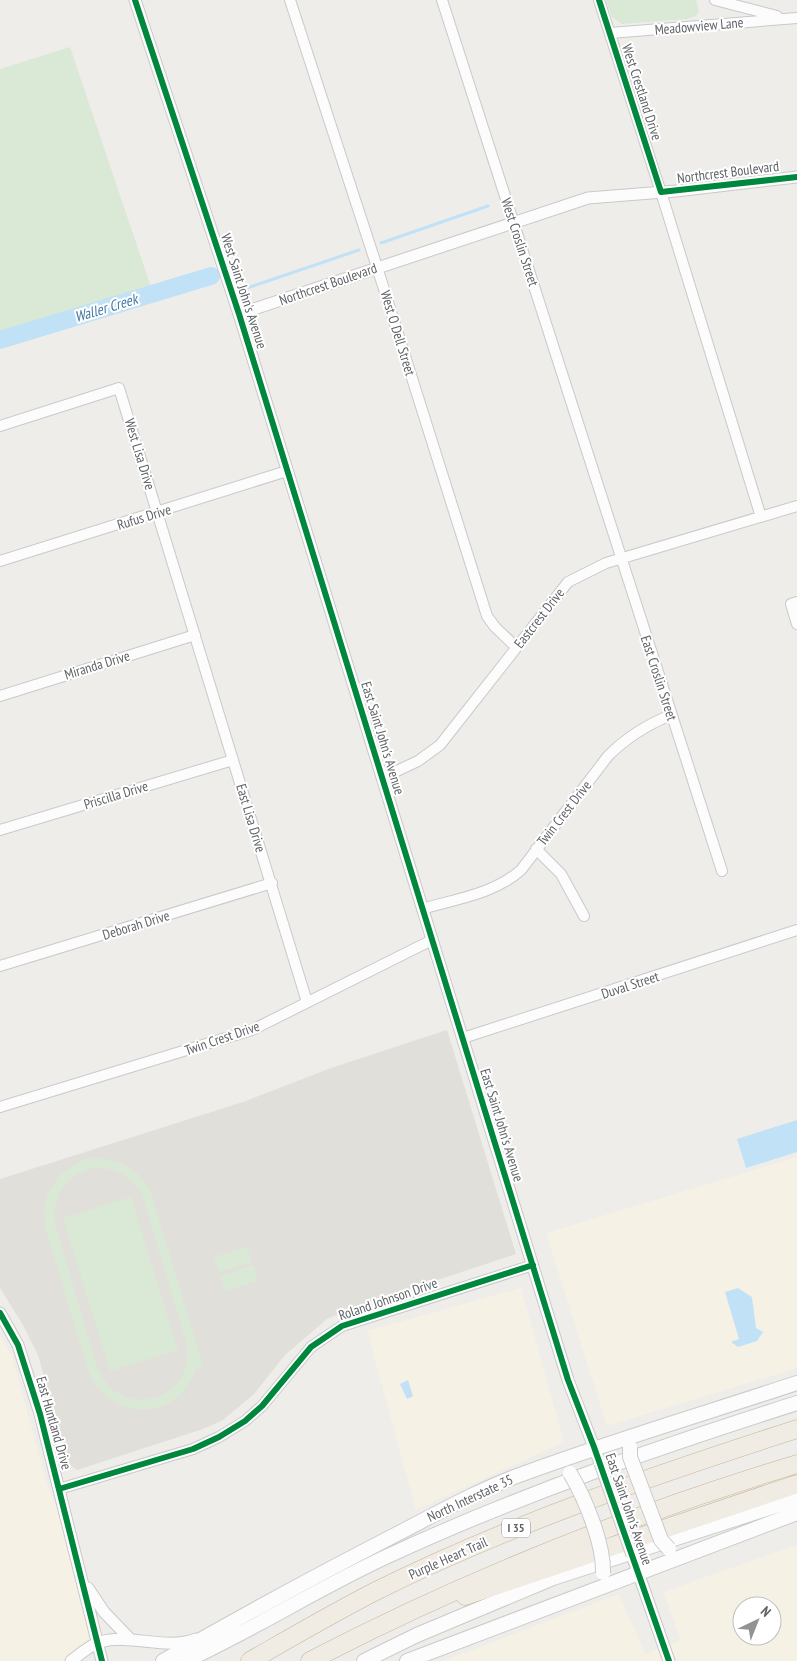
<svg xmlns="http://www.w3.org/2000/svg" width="797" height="1661" font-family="'PT Sans Narrow',sans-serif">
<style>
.commercial{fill:#f6f1e5;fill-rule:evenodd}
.education{fill:#e1dfda}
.green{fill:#d9e9d6;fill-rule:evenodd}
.water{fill:#c1e2f6}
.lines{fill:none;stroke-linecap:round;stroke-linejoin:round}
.stream{stroke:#c1e2f6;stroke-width:3}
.river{stroke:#c1e2f6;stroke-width:18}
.minor-casing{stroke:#c9c9ca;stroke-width:12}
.tertiary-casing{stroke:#c9c9ca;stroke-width:13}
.secondary-casing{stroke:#cbcbcb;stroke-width:16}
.motorway-casing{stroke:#c5b498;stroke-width:19}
.minor{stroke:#fcfcfc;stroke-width:10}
.tertiary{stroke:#fcfcfc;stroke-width:11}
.secondary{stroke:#fcfcfc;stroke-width:14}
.motorway{stroke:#f0ebe3;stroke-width:18}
.tertiary-bridge-casing{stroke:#c9c9ca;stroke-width:13;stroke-linecap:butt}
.secondary-bridge-casing{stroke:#cbcbcb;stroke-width:16;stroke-linecap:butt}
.tertiary-bridge{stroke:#fcfcfc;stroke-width:11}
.secondary-bridge{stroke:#fcfcfc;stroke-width:14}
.cycleway-casing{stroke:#fff;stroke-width:9}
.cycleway{stroke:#00873e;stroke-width:6}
.labels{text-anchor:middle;stroke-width:4;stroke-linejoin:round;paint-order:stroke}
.shield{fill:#fff;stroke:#8f9295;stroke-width:1}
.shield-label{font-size:12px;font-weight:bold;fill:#5f6367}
.street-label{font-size:14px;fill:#5f6367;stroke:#fff}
.water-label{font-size:15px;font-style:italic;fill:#477aa5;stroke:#fff}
</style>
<rect width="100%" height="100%" fill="#eeedea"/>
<path class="commercial" d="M797,1157v211l-190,58 -61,-193z
M521,1288l43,154 -148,68 -49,-179z
M0,1335l12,22 36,130 33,86 18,69 -28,19h-71z
M797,1545v116h-354l176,-67 26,60 36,-14 -18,-48zM742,1606h30v30h-30z"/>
<path class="education" d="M447,1030l69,224 -157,52 -32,13 -42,36 -31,39 -31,26 -20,9 -126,41 -8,-6 -31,-109 -15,-30 -23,-37v-109l243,-77 88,-34z"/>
<path class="green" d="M606,0h90l3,11 -3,5 -9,3 -65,5 -10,-7z
M70,47l82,243 -152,49v-270z
M101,1158c23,3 38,13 49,32l53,175 -7,3c-17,55 -87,55 -108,2l-42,-140 -2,-18 3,-17 14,-22 23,-13zM94,1168c21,-1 37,8 48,26l44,147c13,60 -67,83 -89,26l-41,-140c-6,-29 9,-53 38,-59z
M131,1197l47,153 -68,21 -47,-153z
M247,1247l5,15 -33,10 -5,-15z
M253,1265l5,16 -34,10 -4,-15z"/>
<path class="water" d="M797,1120v32l-51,16 -9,-29z
M738,1288l14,9 4,31 7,4 -6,9 -19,6 -7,-5 8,-3 -14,-47z
M408,1380l5,16 -6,3 -7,-15z"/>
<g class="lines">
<path class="stream" d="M381,243l107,-37
M247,288l112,-38"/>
<path class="river" d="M0,340l211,-64"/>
<defs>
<path id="minor" d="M290,0l87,267 110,349 8,11 21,20
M442,0l280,871
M599,0l66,205 96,312
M715,0l62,16
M610,33l187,-15
M0,426l119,-38 188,614
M0,561l287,-90
M797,602l-6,2 6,20
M0,696l195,-61
M382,778l36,-17 22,-16 128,-163 38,-19 191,-57
M0,830l233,-70
M536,849l25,25 23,42
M422,909c34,-10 72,-15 99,-39l87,-114c19,-19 38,-31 63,-41
M0,966l272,-83
M463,1038l334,-108
M0,1107l252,-77 180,-90
M59,1489l134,-40 26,-12 26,-16 17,-15 49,-59 31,-21 191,-61"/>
<path id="tertiary" d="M135,0l104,314 329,1066 32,83
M239,314l349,-116 88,-7 121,-14
M0,1313l18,32 22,69 62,247
M632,1555l37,106
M88,1588l16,24 26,27
M71,1661c8,-6 19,-16 29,-19 32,-9 65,9 96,-3"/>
<path id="secondary" d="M163,1661c77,-44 154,-86 232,-126 43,-22 85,-46 130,-62 90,-33 181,-60 272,-90
M185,1661c70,-32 135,-74 205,-106 132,-61 269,-108 407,-152
M364,1661l53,-26 136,-57 244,-79
M407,1661l390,-148"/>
<path id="motorway" d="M465,1596l332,-112
M250,1661c42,-24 83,-48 126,-70 135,-67 278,-116 421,-162
M310,1661c156,-81 319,-146 487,-197"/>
</defs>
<use href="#minor" class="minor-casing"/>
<use href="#tertiary" class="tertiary-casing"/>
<use href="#secondary" class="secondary-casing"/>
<use href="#motorway" class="motorway-casing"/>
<use href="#minor" class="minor"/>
<use href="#tertiary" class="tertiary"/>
<use href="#secondary" class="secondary"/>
<use href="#motorway" class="motorway"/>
<defs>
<path id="tertiary-bridge" d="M600,1463l32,92"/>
<path id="secondary-bridge" d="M630,1447v10l31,83 8,9
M570,1473c15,25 34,71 33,100"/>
</defs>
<use href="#tertiary-bridge" class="tertiary-bridge-casing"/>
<use href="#secondary-bridge" class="secondary-bridge-casing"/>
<use href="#tertiary-bridge" class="tertiary-bridge"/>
<use href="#secondary-bridge" class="secondary-bridge"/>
<defs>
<path id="cycleway" d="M135,0l104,314 329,1066 26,67 75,214
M599,0l62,192 136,-15
M0,1313l18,32 22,69 62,247
M59,1489l134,-40 26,-12 26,-16 17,-15 49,-59 31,-21 191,-61"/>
</defs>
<use href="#cycleway" class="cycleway-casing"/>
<use href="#cycleway" class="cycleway"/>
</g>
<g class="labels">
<rect class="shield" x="502" y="1518.5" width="28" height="19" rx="4"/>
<g class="shield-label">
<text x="516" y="1532">I 35</text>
</g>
<g class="street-label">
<text transform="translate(699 26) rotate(-5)" y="5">Meadowview Lane</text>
<text transform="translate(642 92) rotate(72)" y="5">West Crestland Drive</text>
<text transform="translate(728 172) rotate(-7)" y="5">Northcrest Boulevard</text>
<text transform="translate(520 242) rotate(72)" y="5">West Croslin Street</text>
<text transform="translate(328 284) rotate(-19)" y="5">Northcrest Boulevard</text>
<text transform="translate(244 291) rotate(72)" y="5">West Saint John's Avenue</text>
<text transform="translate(398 333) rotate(73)" y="5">West O Dell Street</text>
<text transform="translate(140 454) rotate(73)" y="5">West Lisa Drive</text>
<text transform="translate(144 517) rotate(-17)" y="5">Rufus Drive</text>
<text transform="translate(539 618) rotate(-52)" y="5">Eastcrest Drive</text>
<text transform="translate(97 665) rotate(-17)" y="5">Miranda Drive</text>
<text transform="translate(659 678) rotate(72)" y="5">East Croslin Street</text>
<text transform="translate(383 738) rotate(73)" y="5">East Saint John's Avenue</text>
<text transform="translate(116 795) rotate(-17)" y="5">Priscilla Drive</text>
<text transform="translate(564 813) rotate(-52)" y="5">Twin Crest Drive</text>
<text transform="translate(251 818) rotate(73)" y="5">East Lisa Drive</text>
<text transform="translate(136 925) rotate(-17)" y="5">Deborah Drive</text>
<text transform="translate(630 985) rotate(-18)" y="5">Duval Street</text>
<text transform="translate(222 1038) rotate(-19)" y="5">Twin Crest Drive</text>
<text transform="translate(502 1125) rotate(73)" y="5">East Saint John's Avenue</text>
<text transform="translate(388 1299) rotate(-19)" y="5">Roland Johnson Drive</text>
<text transform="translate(54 1423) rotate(74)" y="5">East Huntland Drive</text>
<text transform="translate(470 1498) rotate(-25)" y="5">North Interstate 35</text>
<text transform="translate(629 1509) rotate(71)" y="5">East Saint John's Avenue</text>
<text transform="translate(448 1558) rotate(-24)" y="5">Purple Heart Trail</text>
</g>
<g class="water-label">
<text transform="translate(106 308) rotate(-17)" y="5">Waller Creek</text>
</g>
</g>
<g transform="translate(757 1621) rotate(43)"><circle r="24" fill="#ffffff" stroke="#bfc1c2"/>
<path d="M0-4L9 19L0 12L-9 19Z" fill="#919395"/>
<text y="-8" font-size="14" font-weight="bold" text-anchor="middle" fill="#5f6367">N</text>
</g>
</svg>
